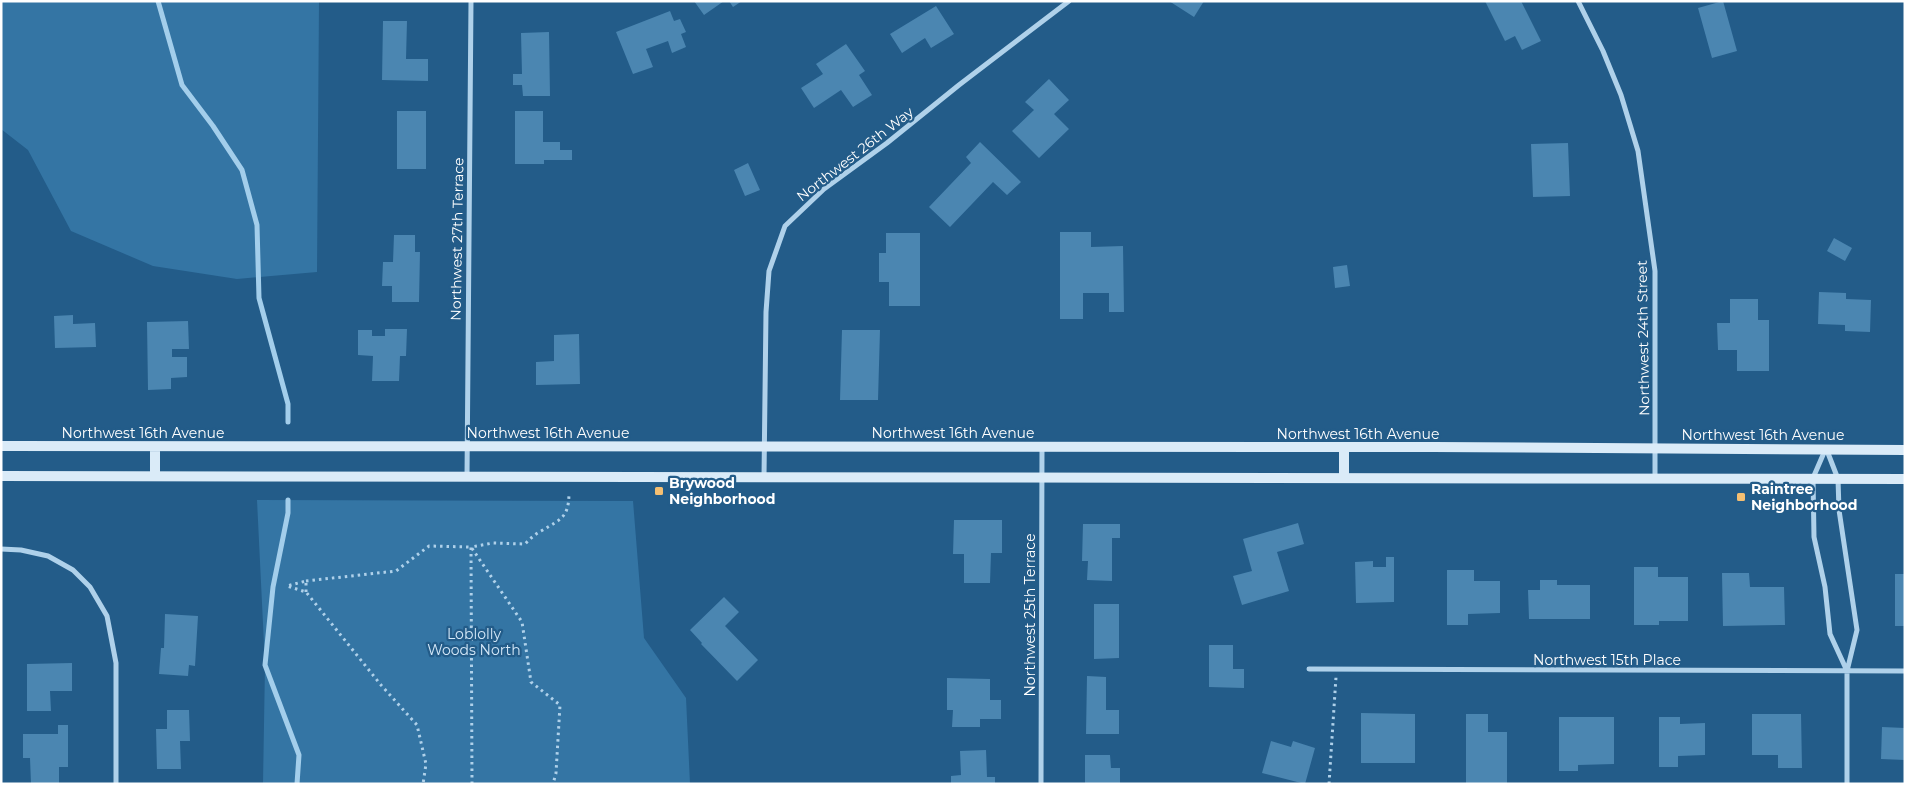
<svg xmlns="http://www.w3.org/2000/svg" width="1906" height="785" font-family="Montserrat,sans-serif">
<style>
.green{fill:#3475a4}
.lines{fill:none;stroke-linecap:round;stroke-linejoin:round}
.stream{stroke:#a3ceeb;stroke-width:5}
.building{fill:#4b86b1}
.path{stroke:#afd1ea;stroke-width:3;stroke-dasharray:2.5 4;stroke-linecap:butt}
.street{stroke:#afd1ea;stroke-width:5}
.secondary{stroke:#daebf8;stroke-width:10}
.poi-dot{fill:#f5bf72;stroke:#235c89;stroke-width:2}
.labels{text-anchor:middle;stroke-width:4.5;stroke-linejoin:round;paint-order:stroke}
.street-label{font-size:14px;fill:#fff;stroke:#235c89}
.poi-label{font-size:14px;font-weight:bold;fill:#fff;stroke:#235c89;text-anchor:start}
.park-label{font-size:14px;fill:#d4e8f8;stroke:#235c89}
</style>
<rect width="100%" height="100%" fill="#235c89"/>
<path class="green" d="M1,1h318l-2,271 -80,7 -84,-13 -82,-35 -43,-81 -27,-21z
M257,500l376,1 11,137 42,60 4,86h-427l2,-119z"/>
<g class="lines">
<path class="stream" d="M158,1l24,84 31,41 29,44 15,55 2,73 29,106v18
M288,500v13l-15,74 -8,78 34,90 -2,29"/>
</g>
<path class="building" d="M694,1h30l-20,14z
M729,1h13l-9,6z
M1169,1h35l-10,16z
M1485,1h36l20,40 -19,9 -7,-14 -10,5z
M1723,1l14,50 -25,7 -14,-50z
M936,6l18,28 -23,14 -6,-10 -23,15 -12,-19z
M670,11l4,10 6,-2 6,13 -5,2 5,13 -14,6 -4,-12 -22,8 7,18 -20,7 -17,-42z
M383,21h24l-1,38h22v22l-46,-1z
M549,32l1,64h-27l-1,-11h-9v-11h9l-1,-41z
M846,44l19,27 -6,4 13,20 -19,12 -12,-17 -27,18 -13,-20 22,-14 -7,-10z
M1049,79l20,21 -15,14 15,15 -30,29 -27,-27 22,-21 -9,-8z
M397,111h29v58h-29z
M515,111h28v31h17v8h12v10h-28v4h-29z
M980,142l41,40 -14,13 -14,-13 -43,45 -21,-20 42,-44 -5,-6z
M1568,143l2,53 -37,1 -2,-53z
M748,163l12,27 -15,6 -11,-26z
M1060,232h31v15l32,-1 1,66h-15v-19h-26v26h-23z
M886,233h34v73h-31v-24h-10v-29h7z
M394,235h21v17h5l-1,50h-27v-16h-10l1,-24h10z
M1834,238l18,10 -7,13 -18,-10z
M1347,265l3,21 -15,2 -2,-21z
M1819,292l27,1v6l25,1 -1,32 -25,-1v-6l-27,-1z
M1730,299h28v21h11v51h-32v-21h-19l-1,-27h13z
M73,315v9l22,-1 1,24 -41,1 -1,-32z
M188,321l1,28h-17v8h15v20l-16,1v11l-23,1 -1,-68z
M385,329h22l-1,27h-6l-1,25h-27l1,-25 -15,-1v-25h14v6h13z
M842,330h38l-2,70h-38z
M579,334l1,50 -44,1v-23l18,-1v-26z
M954,520h48v33h-11l-1,30h-26v-29h-11z
M1298,523l6,21 -27,8 12,39 -47,14 -9,-29 19,-5 -9,-32z
M1083,524h37v14h-8v43l-25,-1 1,-19h-6z
M1386,557h8v45l-38,1 -1,-41 18,-1v6h13z
M1634,567h24v10h30v44h-29v4h-25z
M1447,570h27v11h26v32l-32,1v11h-21z
M1722,573h27l1,14h34l1,38 -62,1z
M1895,574h10v52h-10z
M1540,580h17v5h33v34h-61l-1,-29h12z
M724,597l15,15 -14,14 33,34 -21,21 -36,-37 1,-1 -12,-13z
M1094,604h25v54l-25,1z
M165,614l33,2 -3,50 -6,-1 -1,11 -29,-2 2,-26h3z
M1209,645h24v24h11v19l-35,-1z
M72,663v28h-22l1,20h-24v-47z
M1087,676l19,1v33h13v24h-33z
M947,678l43,1v21h11v19h-21v8h-28l1,-17h-6z
M167,710h22l1,31h-10l1,28h-24l-1,-40h11z
M1361,713l54,1v49h-54z
M1466,714h22v18h19v52h-41z
M1752,714h49l1,54h-24v-13h-26z
M1559,717h55v47l-36,1v6h-19z
M1659,717h21v7l25,-1v32l-27,1v11h-19z
M58,725h10v42h-9v17h-28l-1,-26h-7v-24h35z
M1882,727l23,1v32l-24,-1z
M1271,741l20,6 2,-6 22,7 -10,36 -43,-11z
M986,750l1,27h8v7h-44v-8l10,-1 -1,-24z
M1085,755h25l1,13h9v16h-35z"/>
<g class="lines">
<path class="path" d="M306,581l90,-10 33,-25 42,1 51,75 9,60 29,23 -4,68 -3,11
M306,592v-11l-19,5 19,6 75,93 36,40 9,39 -3,20
M472,784l-1,-237 22,-4 32,1c5,-5 10,-10 16,-13 20,-12 28,-13 28,-39
M1329,784l7,-107"/>
<path class="street" d="M1578,1l25,50 18,44 17,56 17,120v207
M1826,448l12,31 1,31 18,120 -10,41 -17,-37 -5,-47 -11,-50 -1,-59z
M764,476l2,-164 3,-41 16,-45 39,-37 63,-46 72,-58 110,-84
M467,477l4,-476
M1,549l20,1 27,6 25,14 17,17 17,29 9,47v121
M1309,669l596,2
M1041,784l1,-337
M1847,784v-113"/>
<path class="secondary" d="M1,446l1432,1 472,3
M155,447v29
M1344,447v30
M1,476l1904,3"/>
</g>
<g class="poi-dot">
<rect x="654" y="486" width="10" height="10" rx="2.5"/>
<rect x="1736" y="492" width="10" height="10" rx="2.5"/>
</g>
<g class="labels">
<g class="street-label">
<text transform="translate(855 154) rotate(-38)" y="5">Northwest 26th Way</text>
<text transform="translate(457 239) rotate(-89)" y="5">Northwest 27th Terrace</text>
<text transform="translate(1643 338) rotate(-91)" y="5">Northwest 24th Street</text>
<text x="143" y="438">Northwest 16th Avenue</text>
<text x="548" y="438">Northwest 16th Avenue</text>
<text x="953" y="438">Northwest 16th Avenue</text>
<text x="1358" y="439">Northwest 16th Avenue</text>
<text x="1763" y="440">Northwest 16th Avenue</text>
<text transform="translate(1030 615) rotate(-90)" y="5">Northwest 25th Terrace</text>
<text x="1607" y="665">Northwest 15th Place</text>
</g>
<g class="poi-label">
<text x="669" y="488">Brywood<tspan x="669" dy="16">Neighborhood</tspan></text>
<text x="1751" y="494">Raintree<tspan x="1751" dy="16">Neighborhood</tspan></text>
</g>
<g class="park-label">
<text x="474" y="639">Loblolly<tspan x="474" dy="16">Woods North</tspan></text>
</g>
</g>
<rect width="1906" height="785" fill="none" stroke="#ffffff" stroke-width="5"/>
</svg>
